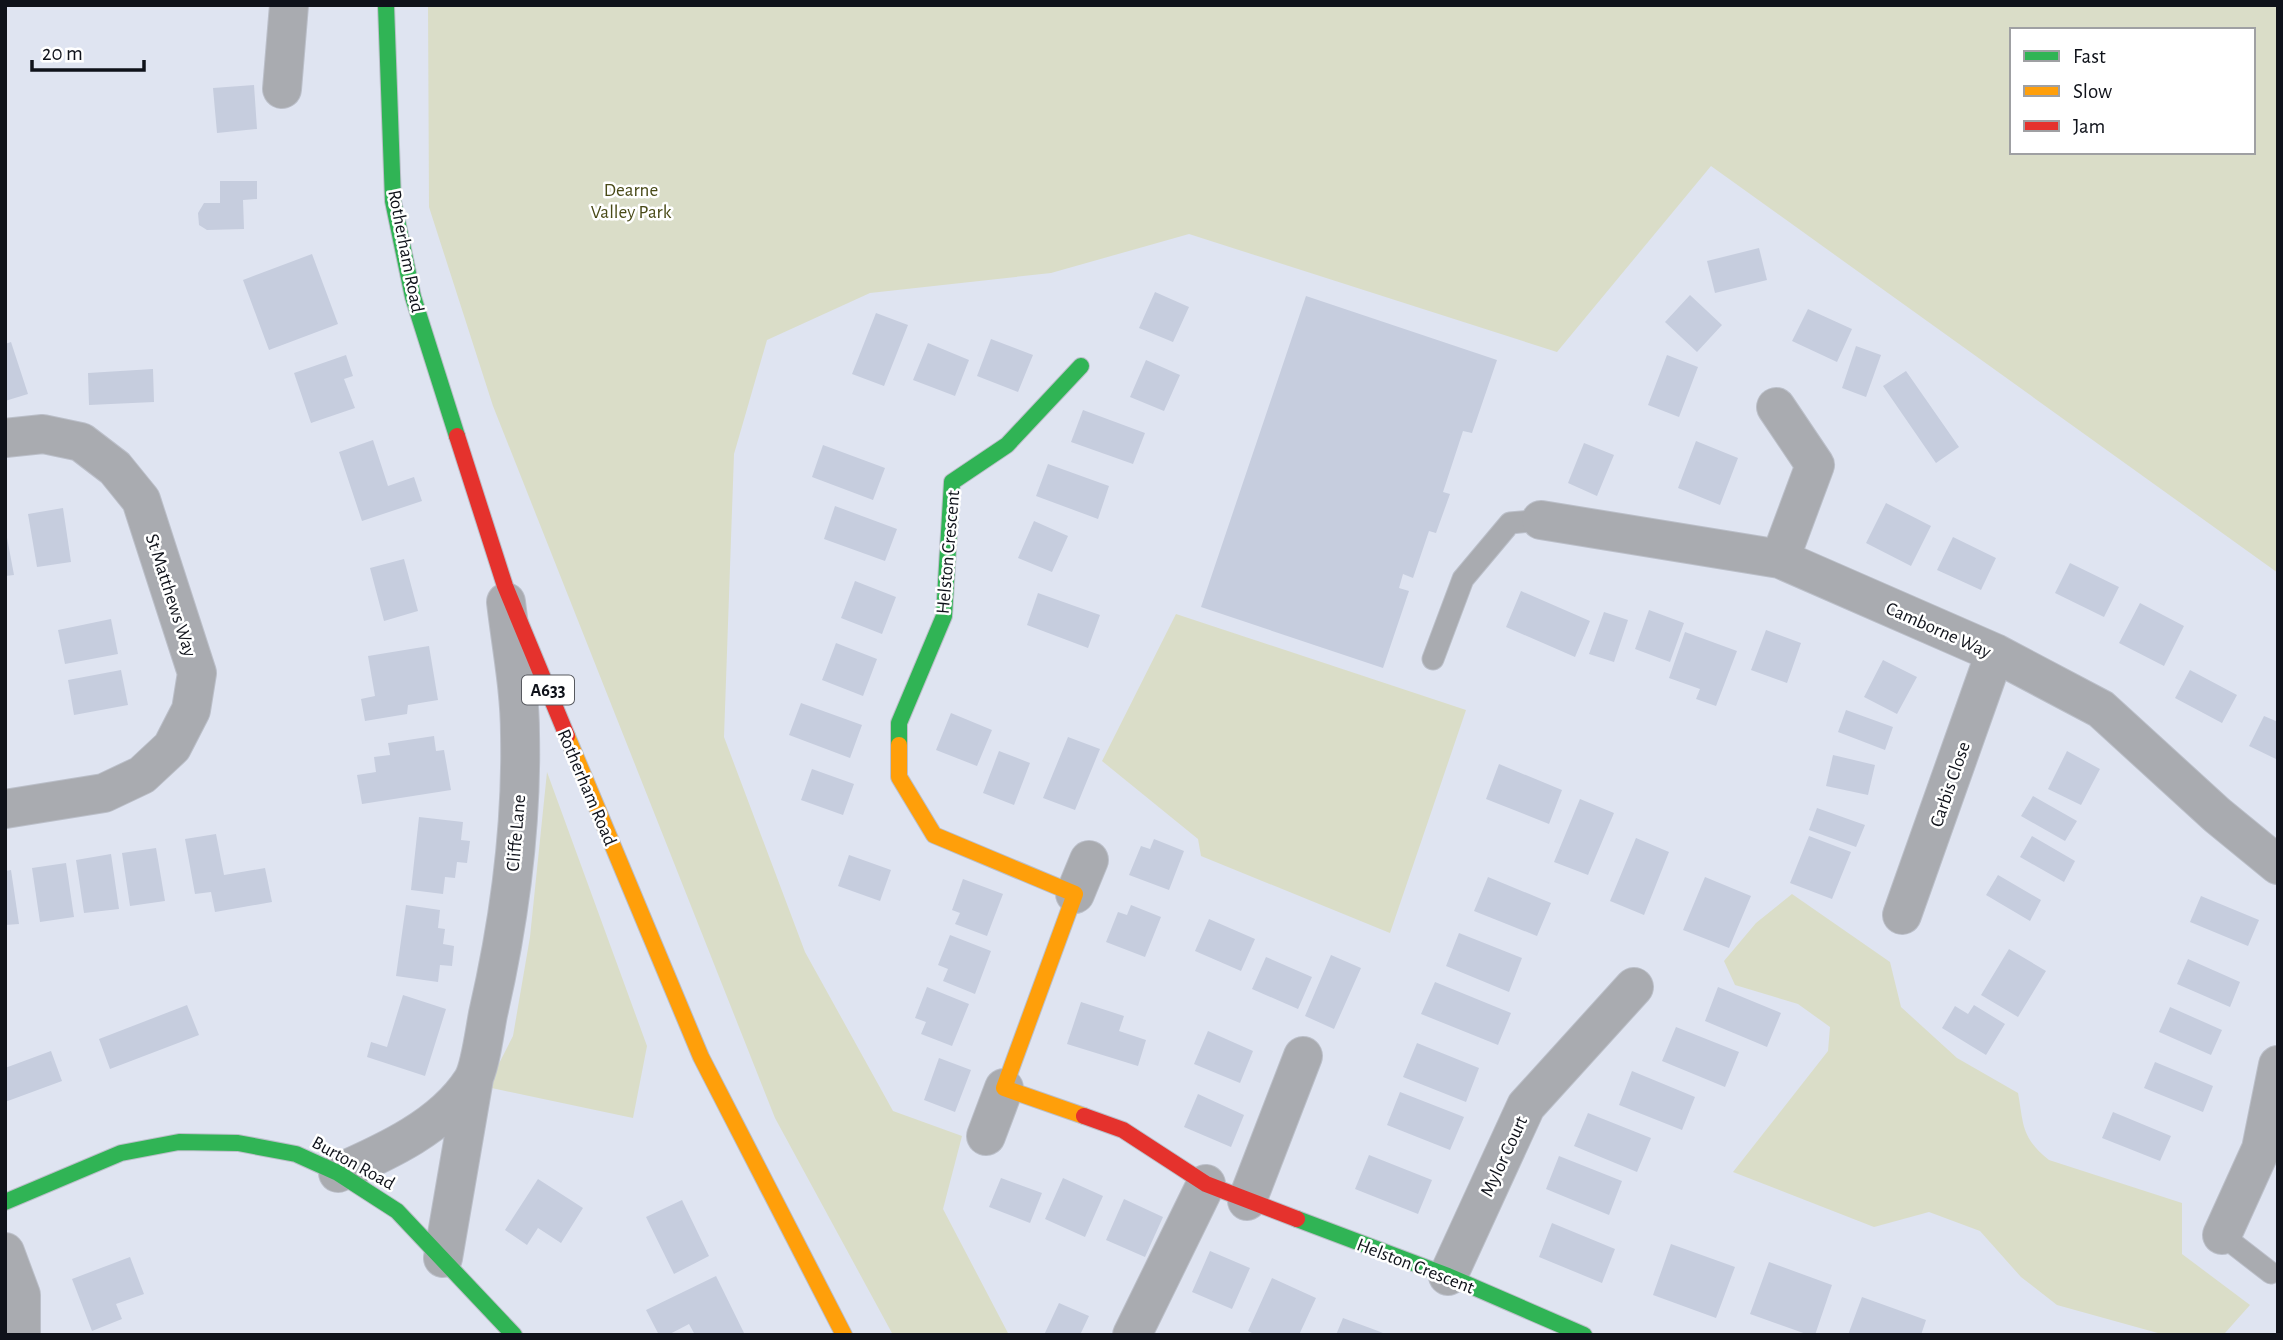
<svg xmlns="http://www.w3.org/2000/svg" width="2283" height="1340" font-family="'Alegreya Sans',sans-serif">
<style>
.green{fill:#daddc8;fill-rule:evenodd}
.building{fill:#c6cdde}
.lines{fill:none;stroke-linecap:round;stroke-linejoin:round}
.lane-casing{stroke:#bbbfc9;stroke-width:23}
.street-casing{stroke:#bbbfc9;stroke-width:40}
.fast-casing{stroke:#bbbfc9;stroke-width:18}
.slow-casing{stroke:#bbbfc9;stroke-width:18}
.jam-casing{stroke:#bbbfc9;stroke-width:18}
.lane{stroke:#a9abb0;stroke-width:21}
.street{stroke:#a9abb0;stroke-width:38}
.fast{stroke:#30b455;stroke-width:16}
.slow{stroke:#ff9f0a;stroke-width:16}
.jam{stroke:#e5322d;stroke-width:16}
.labels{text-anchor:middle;stroke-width:5;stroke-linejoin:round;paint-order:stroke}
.shield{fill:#fff;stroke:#57595f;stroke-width:2}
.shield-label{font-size:18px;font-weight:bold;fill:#0f121a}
.park-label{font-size:19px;fill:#494a17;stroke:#fff}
.street-label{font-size:19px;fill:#0f121a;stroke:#fff}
</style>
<rect width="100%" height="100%" fill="#dfe4f1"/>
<path class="green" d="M428,5h1850v568l-567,-407 -154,186 -368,-118 -138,39 -181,20 -103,47 -33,114 -10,283 81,215 88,159 69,25 -19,73 66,126h-116l-118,-217 -282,-712 -64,-199zM2012,30h241v122h-241z
M1176,614l290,96 -76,223 -189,-77 -3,-17 -96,-78z
M547,772l100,274 -14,72 -146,-31 26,-51 17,-99z
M1792,894l98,68 11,45 56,51 61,35c6,33 3,44 31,67l133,43v51l68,51 -25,28 -4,2h-56l-108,-30 -36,-28 -41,-46 -51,-19 -55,15 -141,-55 95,-121 2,-24 -32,-23 -63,-19 -11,-24 32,-38z"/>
<path class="building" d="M254,85l3,44 -40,4 -4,-45z
M220,181h37v18l-14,1 1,29 -37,1 -8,-5 -1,-12 6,-10h16z
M1759,248l8,32 -52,13 -8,-32z
M312,254l26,70 -69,26 -26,-70z
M1155,292l34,15 -16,35 -34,-14z
M1690,295l32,30 -25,27 -32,-30z
M1306,296l191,64 -25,73 -9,-2 -20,61 7,2 -14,39 -7,-2 -16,47 -10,-4 -4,14 10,3 -26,77 -182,-61z
M1808,309l44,20 -15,33 -45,-21z
M876,313l32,12 -24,61 -32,-12z
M991,339l42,16 -15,37 -41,-16z
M11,342l17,52 -23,7v-57z
M928,343l41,17 -14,36 -42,-16z
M1856,346l25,9 -15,42 -24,-9z
M346,355l7,21 -9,3 11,29 -44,15 -17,-50z
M1667,355l31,12 -19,50 -31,-12z
M1146,360l34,15 -16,36 -34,-14z
M153,369l1,33 -65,3 -1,-32z
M1906,371l53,76 -23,16 -53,-77z
M1083,410l62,23 -12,31 -62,-22z
M373,440l15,46 26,-9 8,24 -60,20 -23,-69z
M1696,441l42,17 -18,47 -42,-17z
M1584,443l30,12 -17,41 -29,-13z
M823,445l62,23 -12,32 -61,-23z
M1048,464l61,22 -11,33 -62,-23z
M1886,503l45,23 -20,40 -45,-23z
M835,506l62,23 -12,32 -61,-22z
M63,508l8,54 -34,5 -9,-53z
M1034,521l34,15 -16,36 -34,-14z
M5,527l9,48 -9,1z
M1953,537l43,21 -15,32 -44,-20z
M404,559l14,52 -34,10 -14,-53z
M2070,563l49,24 -15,30 -49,-24z
M855,581l41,16 -14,37 -41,-16z
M1521,591l69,30 -15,36 -69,-30z
M1038,593l62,22 -12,33 -61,-23z
M2140,603l44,23 -20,40 -45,-23z
M1649,610l35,13 -14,39 -35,-13z
M1604,612l24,8 -14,42 -25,-8z
M111,619l7,35 -53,10 -7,-34z
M1766,630l35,13 -14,40 -36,-13z
M1685,632l52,19 -21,55 -20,-7 4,-10 -31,-11z
M836,643l41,16 -14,37 -41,-16z
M429,646l9,54 -30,5 -1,9 -42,7 -4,-22 14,-3 -7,-40z
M1883,660l34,17 -20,37 -33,-17z
M121,670l7,35 -54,10 -6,-35z
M2190,670l47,25 -15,28 -47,-25z
M801,703l61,22 -12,33 -61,-23z
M1846,710l47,17 -8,23 -47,-18z
M951,713l41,17 -15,36 -41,-16z
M2264,716l14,6v38l-29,-14z
M434,736l2,15 8,-1 7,40 -89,14 -5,-29 19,-3 -2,-15 16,-2 -2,-12z
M1068,737l32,12 -25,61 -32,-12z
M999,751l31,12 -16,42 -31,-12z
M2067,751l33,18 -19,36 -33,-16z
M1833,755l42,10 -7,30 -42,-9z
M1499,764l63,26 -13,34 -63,-25z
M812,769l42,15 -11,31 -42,-15z
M2033,796l44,25 -12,20 -44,-25z
M1580,799l34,14 -26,62 -34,-13z
M1817,808l48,17 -9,22 -47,-17z
M419,817l44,5 -2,18 9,1 -3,22 -10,-1 -2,16 -10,-1 -2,17 -32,-4z
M216,834l8,41 41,-7 7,34 -57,10 -4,-20 -16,2 -10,-55z
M1809,836l42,16 -19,47 -42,-16z
M2032,836l43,25 -11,21 -44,-25z
M1636,838l33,14 -25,63 -34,-14z
M1154,839l30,12 -15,39 -40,-15 12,-29 9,3z
M156,848l9,53 -35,5 -8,-53z
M111,854l8,55 -35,4 -8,-53z
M849,855l42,15 -11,31 -42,-15z
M66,863l8,54 -34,5 -8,-54z
M11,870l8,54 -14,1v-54z
M1998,875l43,25 -11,21 -44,-26z
M1488,877l63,26 -14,33 -63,-25z
M1705,877l46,19 -22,52 -46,-18z
M963,879l40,15 -16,42 -32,-12 5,-11 -8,-3z
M2201,896l58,24 -11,26 -58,-24z
M406,905l34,5 -2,18 7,1 -2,15 11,2 -2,20 -12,-1 -2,17 -42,-6z
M1131,905l30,12 -16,40 -39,-15 12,-30 9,3z
M1209,919l46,20 -14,32 -46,-20z
M1459,933l63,25 -13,34 -63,-26z
M950,935l41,16 -16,43 -32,-13 5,-12 -10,-4z
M2009,949l37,22 -28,46 -37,-22z
M1331,955l30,13 -27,61 -29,-13z
M1266,957l46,20 -14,32 -46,-20z
M2188,959l52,23 -10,25 -53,-23z
M1435,982l76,31 -13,32 -77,-31z
M927,987l42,17 -17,42 -31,-12 5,-12 -11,-4z
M1718,987l63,26 -14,34 -62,-26z
M403,995l43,14 -21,67 -58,-19 4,-15 16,5z
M1081,1002l43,14 -5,15 27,9 -8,26 -71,-22z
M187,1005l12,30 -89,34 -11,-30z
M1974,1005l31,19 -19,31 -44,-27 13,-22 13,8z
M2170,1007l52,23 -11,25 -52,-23z
M1676,1027l63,25 -14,35 -63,-26z
M1208,1031l45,20 -13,32 -46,-19z
M1417,1043l62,25 -13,34 -63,-25z
M51,1051l11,30 -57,21v-34z
M939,1058l32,12 -16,42 -31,-12z
M2155,1062l58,24 -10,26 -59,-24z
M1632,1071l63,26 -13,33 -63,-25z
M1400,1092l64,25 -14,33 -63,-25z
M1198,1094l46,21 -13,32 -47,-20z
M2113,1112l58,24 -11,25 -58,-23z
M1588,1113l63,25 -14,34 -63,-26z
M1369,1155l63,25 -14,34 -63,-25z
M1559,1156l63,25 -13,34 -63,-26z
M1001,1178l41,15 -12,30 -41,-16z
M1063,1178l40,18 -18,41 -40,-18z
M538,1179l45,29 -22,35 -23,-15 -11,17 -22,-15z
M1124,1199l39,18 -18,40 -39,-17z
M682,1200l27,56 -35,18 -28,-57z
M1552,1223l63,26 -13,34 -63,-26z
M1671,1244l64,23 -19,51 -63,-23z
M1210,1251l40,17 -18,41 -40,-17z
M130,1257l14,37 -28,10 6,15 -30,12 -20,-52z
M1769,1262l63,23 -17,50h-6l-59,-21z
M716,1276l29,59h-50l-6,-11 -21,11h-9l-13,-25z
M1272,1278l44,20 -17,37h-43l-8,-4z
M1862,1297l64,23 -5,15h-73z
M1059,1303l30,13 -9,19h-36z
M1343,1318l35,13 10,4h-52z"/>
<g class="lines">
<defs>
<path id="lane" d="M1433,659l30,-80 47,-56 31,-3
M2222,1235l49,38"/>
<path id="street" d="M282,89l7,-84
M1776,407l39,58 -35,94
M5,438l38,-4 38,8 34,26 26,32 56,173 -6,37 -19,37 -30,28 -38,18 -99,16
M1541,520l239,39 215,94 106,56 116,106 61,50
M1075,894l14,-34
M1902,915l93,-262
M986,1136l18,-48
M338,1173c48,-21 105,-47 134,-92 8,-12 13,-52 16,-67 21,-91 34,-187 32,-280 0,-44 -9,-89 -14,-132
M1247,1201l56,-145
M2222,1235l39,-86 17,-84
M5,1252l16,43v40
M443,1258l31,-180
M1448,1276l78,-170 108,-119
M1132,1335l74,-151"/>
<path id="fast" d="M386,5l7,196 20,96 44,139
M899,745v-22l45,-107 8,-134 55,-37 74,-79
M5,1202l116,-49 58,-11 59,1 58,11 42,19 59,38 117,124
M1297,1219l151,57 136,59"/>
<path id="slow" d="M567,736l134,321 143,278
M899,745v32l35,58 141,59 -71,194 80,28"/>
<path id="jam" d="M457,436l48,150 62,150
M1084,1116l39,14 83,54 91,35"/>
</defs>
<use href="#lane" class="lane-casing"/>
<use href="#street" class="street-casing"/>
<use href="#fast" class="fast-casing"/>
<use href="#slow" class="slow-casing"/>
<use href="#jam" class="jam-casing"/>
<use href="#lane" class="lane"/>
<use href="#street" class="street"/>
<use href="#fast" class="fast"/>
<use href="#slow" class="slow"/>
<use href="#jam" class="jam"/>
</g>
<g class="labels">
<rect class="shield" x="522" y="675.5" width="52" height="29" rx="5"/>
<g class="shield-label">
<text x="548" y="696">A633</text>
</g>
<g class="park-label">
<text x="631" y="196">Dearne<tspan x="631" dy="22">Valley Park</tspan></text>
</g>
<g class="street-label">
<text transform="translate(407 251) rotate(79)" y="7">Rotherham Road</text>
<text transform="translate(947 552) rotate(-85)" y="7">Helston Crescent</text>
<text transform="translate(172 595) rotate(72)" y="7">St Matthews Way</text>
<text transform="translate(1939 629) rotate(24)" y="7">Camborne Way</text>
<text transform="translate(1949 784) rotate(-71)" y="7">Carbis Close</text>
<text transform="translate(588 787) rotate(67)" y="7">Rotherham Road</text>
<text transform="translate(515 833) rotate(-85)" y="7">Cliffe Lane</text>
<text transform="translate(1503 1156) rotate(-65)" y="7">Mylor Court</text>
<text transform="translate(354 1162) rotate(29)" y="7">Burton Road</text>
<text transform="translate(1416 1265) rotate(21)" y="7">Helston Crescent</text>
</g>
</g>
<rect width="2283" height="1340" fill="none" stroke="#0f121a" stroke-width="14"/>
<rect x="2010" y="28" width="245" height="126" fill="#ffffff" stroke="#9fa0a3" stroke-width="2"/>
<rect x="2024" y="51" width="35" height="10" fill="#30b455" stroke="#9fa0a3" stroke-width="2"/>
<text x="2073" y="63" font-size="21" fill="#0f121a">Fast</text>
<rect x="2024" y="86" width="35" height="10" fill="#ff9f0a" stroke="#9fa0a3" stroke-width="2"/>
<text x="2073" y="98" font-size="21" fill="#0f121a">Slow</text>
<rect x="2024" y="121" width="35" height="10" fill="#e5322d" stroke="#9fa0a3" stroke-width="2"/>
<text x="2073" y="133" font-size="21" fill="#0f121a">Jam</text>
<path d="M32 60v10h112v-10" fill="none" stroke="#0f121a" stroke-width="3.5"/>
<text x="42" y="60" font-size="21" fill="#0f121a" stroke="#ffffff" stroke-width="5" paint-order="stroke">20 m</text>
</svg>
